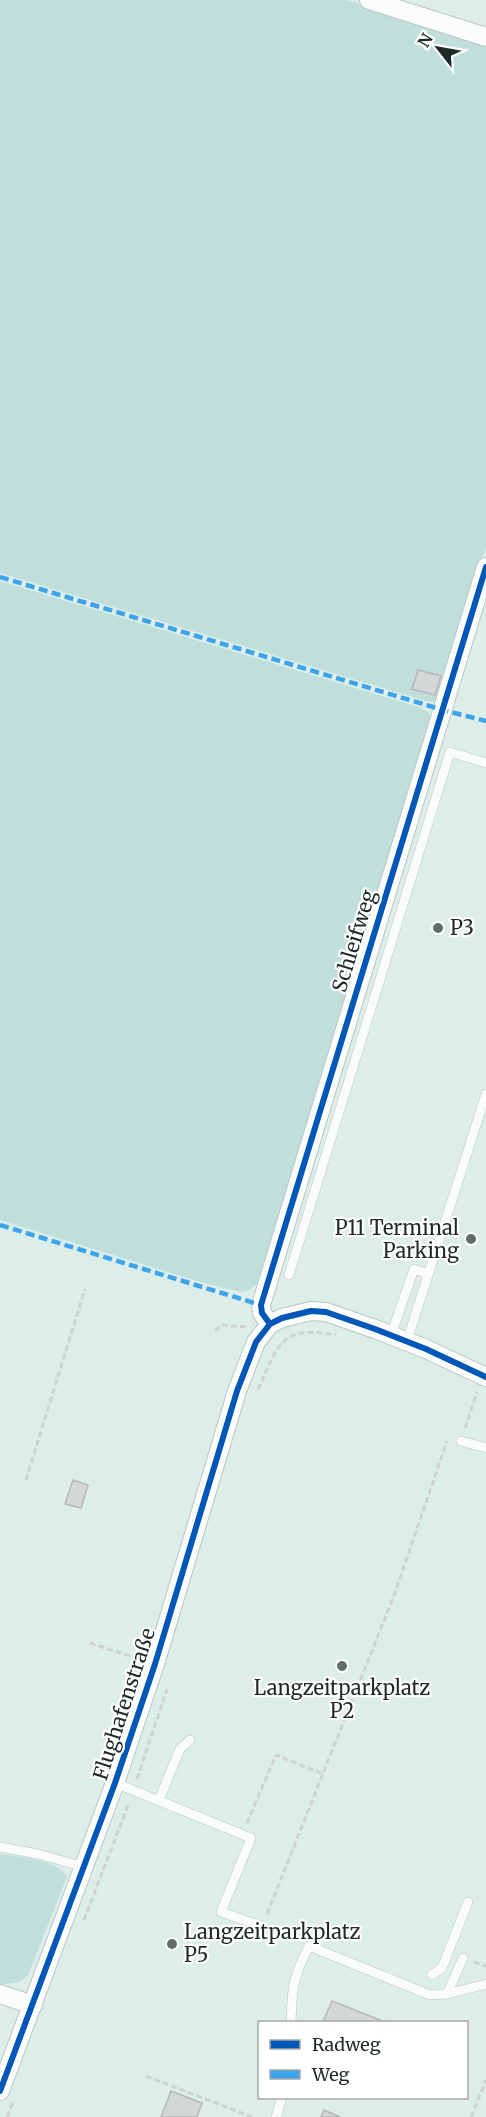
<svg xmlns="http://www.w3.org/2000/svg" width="486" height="2117" font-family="Merriweather,serif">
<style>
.green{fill:#c0dfdb}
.building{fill:#d4d7d7;stroke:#b5b8b7;stroke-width:1.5}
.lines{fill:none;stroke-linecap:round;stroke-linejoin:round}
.service-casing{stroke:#b9c6c4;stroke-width:10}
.minor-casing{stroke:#b9c6c4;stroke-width:20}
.path{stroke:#ced2d1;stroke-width:3;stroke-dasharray:6 3;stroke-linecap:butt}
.service{stroke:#fafcfc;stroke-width:9}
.minor{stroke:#fafcfc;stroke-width:18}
.quiet{stroke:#3da3eb;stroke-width:4.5;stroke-dasharray:9 4.5;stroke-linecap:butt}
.cycleway-casing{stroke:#fff;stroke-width:10}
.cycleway{stroke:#0057b8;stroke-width:6}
.poi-dot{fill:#606e6c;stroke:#fff;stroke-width:2}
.labels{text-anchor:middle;stroke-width:4.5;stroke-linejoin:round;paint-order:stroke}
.poi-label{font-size:20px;fill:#1e2928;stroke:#fff;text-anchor:start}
.street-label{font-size:20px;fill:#1e2928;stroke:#fff}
</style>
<rect width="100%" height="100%" fill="#dcedea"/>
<path class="green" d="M0,0h347l139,44v503l-47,152 -5,3 -8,-1 -426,-128z
M0,581l419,126 9,5 4,8 -168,549 -6,14 -9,7 -9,2 -43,-11 -197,-61z
M0,1854c18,3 58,5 67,23l-39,98 -9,7 -19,3z"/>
<path class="building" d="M418,670l23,6 -6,19 -23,-6z
M73,1480l15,5 -7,23 -16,-4z
M332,2001l53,21h-62z
M171,2091l31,12 -5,14h-36z
M324,2110l16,7h-19z"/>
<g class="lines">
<defs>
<path id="service" d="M289,1275l161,-523 36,11
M391,1335l23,-66 14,5
M407,1341l79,-247
M461,1441l25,7
M115,1783l136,55 -30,74 40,14
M159,1800l21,-51 10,-9
M0,1847l38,7 46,13
M432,1975l10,-7 26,-66
M447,1994l16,-36
M291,2022c1,-33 2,-45 18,-76l121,49 17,-1 39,-10
M276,2117l6,-19"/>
<path id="minor" d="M369,0l117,37
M270,1324l-8,-11 -1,-8 225,-738
M0,1994l33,11
M0,2091l115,-308 40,-119 82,-273 19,-49 14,-18 12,-6 29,-7 15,1 49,17 51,20 60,28"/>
</defs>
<use href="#service" class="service-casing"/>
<use href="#minor" class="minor-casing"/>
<path class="path" d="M215,1331l8,-6 23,2
M258,1390c20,-45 22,-65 78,-55
M465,1428l12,-36
M26,1480l59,-191
M90,1643l49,16
M137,1779l30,-90
M247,1823l29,-68 47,19
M267,1914l128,-321 52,-152
M84,1920l45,-117
M474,1962l12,4
M146,2076l106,41
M7,2117l6,-15
M471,2117l15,-37"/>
<use href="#service" class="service"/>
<use href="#minor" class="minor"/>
<path class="quiet" d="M0,577l443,133 43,11
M0,1225l261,80"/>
<defs>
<path id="cycleway" d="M270,1324l-8,-11 -1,-8 225,-738
M0,2091l115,-308 40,-119 82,-273 19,-49 14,-18 12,-6 29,-7 15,1 49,17 51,20 60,28"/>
</defs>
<use href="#cycleway" class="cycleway-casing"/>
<use href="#cycleway" class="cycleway"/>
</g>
<g class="poi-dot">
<circle cx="438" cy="928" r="6"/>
<circle cx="471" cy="1239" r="6"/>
<circle cx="342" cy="1666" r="6"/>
<circle cx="172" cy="1944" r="6"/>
</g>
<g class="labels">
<g class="poi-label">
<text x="450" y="935">P3</text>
<text x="459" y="1235" text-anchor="end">P11 Terminal<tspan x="459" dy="23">Parking</tspan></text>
<text x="342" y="1695" text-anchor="middle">Langzeitparkplatz<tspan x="342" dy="23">P2</tspan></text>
<text x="184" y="1939">Langzeitparkplatz<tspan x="184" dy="23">P5</tspan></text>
</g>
<g class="street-label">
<text transform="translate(354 941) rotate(-73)" y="7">Schleifweg</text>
<text transform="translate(124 1704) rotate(-72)" y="7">Flughafenstraße</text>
</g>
</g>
<rect x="258" y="2021" width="210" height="78" fill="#ffffff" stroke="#a5a9a9" stroke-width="1.5"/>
<rect x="270" y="2040" width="30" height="9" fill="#0057b8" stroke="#a5a9a9" stroke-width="1.5"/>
<text x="312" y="2051" font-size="18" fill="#1e2928">Radweg</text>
<rect x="270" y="2070" width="30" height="9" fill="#3da3eb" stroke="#a5a9a9" stroke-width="1.5"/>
<text x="312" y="2081" font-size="18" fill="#1e2928">Weg</text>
<g transform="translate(438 48) rotate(301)" stroke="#ffffff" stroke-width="4.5" paint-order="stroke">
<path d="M0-4.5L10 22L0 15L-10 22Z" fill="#1e2928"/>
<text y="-9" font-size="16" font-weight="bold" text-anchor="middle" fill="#1e2928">N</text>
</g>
</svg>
